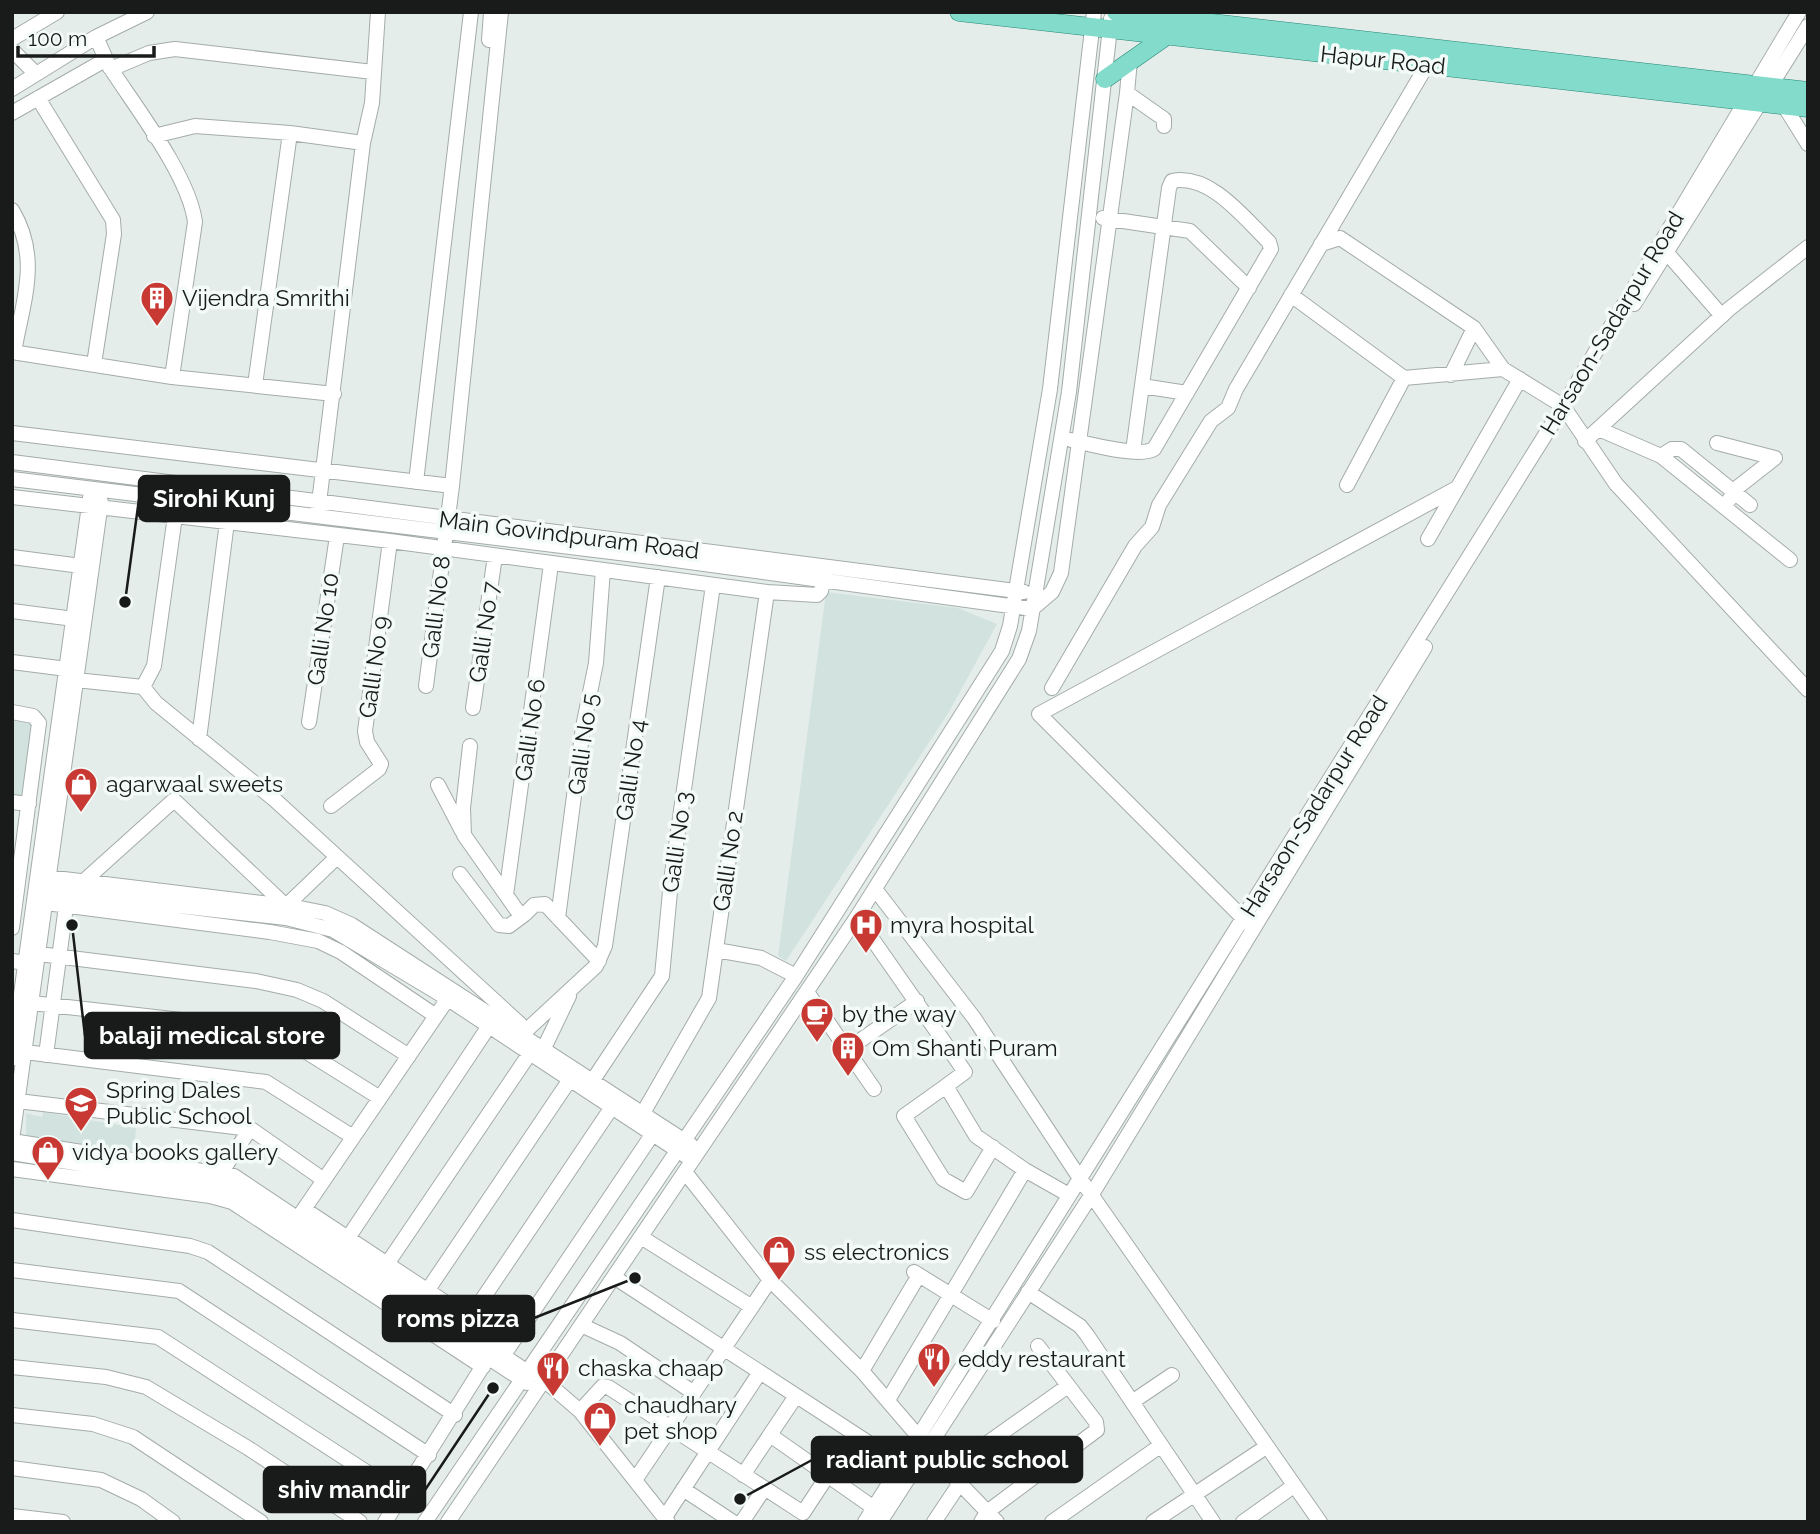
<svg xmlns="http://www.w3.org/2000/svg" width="1820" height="1534" font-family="Raleway,sans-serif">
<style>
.built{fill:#d2e3df}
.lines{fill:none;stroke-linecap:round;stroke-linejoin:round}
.minor-casing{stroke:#a4acaa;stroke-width:16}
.major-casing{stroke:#278877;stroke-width:19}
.minor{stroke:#fff;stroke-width:14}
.major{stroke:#82dbcb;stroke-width:18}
.labels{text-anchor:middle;stroke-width:7;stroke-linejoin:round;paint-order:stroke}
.street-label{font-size:23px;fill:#181b1a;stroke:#f3fbf8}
.poi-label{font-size:23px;fill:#181b1a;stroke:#f3fbf8;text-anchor:start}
.leader{fill:none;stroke:#181b1a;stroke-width:2.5}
.callout-dot{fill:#181b1a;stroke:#f3fbf8;stroke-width:2.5}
.callout{fill:#181b1a;stroke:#181b1a;stroke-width:2.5}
.callout-label{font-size:24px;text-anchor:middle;font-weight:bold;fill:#fff}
</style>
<rect width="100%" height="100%" fill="#e5edeb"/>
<path class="built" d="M826,592l132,16 39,16 -48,88 -163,249 -8,-5z
M12,719l22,3 -9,76 -13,-2z
M43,1112l93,16 -2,23 -108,-14v-24l16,4z"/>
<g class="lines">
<defs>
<path id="minor" d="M12,39l45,-27
M489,40l2,-28
M12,50l24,24
M1130,60l-3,33 37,26v7
M110,68l-14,-31 51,-25
M12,89l84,-52
M38,98l75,122 1,14 -20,130
M1783,104l25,40
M12,113l93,-53
M154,136l41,-10 95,7 73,10
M12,210c29,48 11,91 2,142
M1103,218l87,13 59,57
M1321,244l19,-6 134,90 29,41 60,37 53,78 192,206
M1667,253l55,63
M1291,295l113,83
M1634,304l174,-278
M12,352l160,25 162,17
M1451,375l23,-47
M172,377l23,-155c-6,-46 -58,-113 -84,-153l38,-16 26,-4 198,23
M255,385l35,-252
M1142,386l45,7
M1601,430l60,26 11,-7h9l69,56
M12,433l440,53
M1071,440c19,4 68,18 83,9l117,-200 -2,-7c-25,-24 -59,-69 -97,-61l-3,7 -36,263
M1585,441l144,-132 79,-62
M1717,443l58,15
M1661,456l129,104
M12,462l1012,130
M12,479l648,79 372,51 20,-17 9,-19 66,-480
M416,482l55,-470
M1347,485l57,-107 99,-9
M12,497l378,44 377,51 50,3 4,-4 4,-18
M1729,500l9,-13 37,-29
M318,511l45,-368 9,-40 6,-91
M1428,539l92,-160
M12,557l69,9
M12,611l62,8
M12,662l55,7
M76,680l67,7 13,16 119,97 245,224
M426,686l26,-200 49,-474
M143,687l11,-21 21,-150
M1052,688l83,-142 17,-19 7,-22 52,-84 17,-13 8,-19 191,-324
M473,708l22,-152
M12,712l21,4 6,7 -27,205
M309,722l28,-186
M199,739l28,-217
M470,746l-7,62 1,27 54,77 7,2 9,-9 11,-1 54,57
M438,785l24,46
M12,802l17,2
M331,806l48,-37 2,-5 -14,-22 -2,-11 25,-190
M460,874l39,51 10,1 16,-12
M39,876l256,31 30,6 27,12 339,220
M84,881l90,-81 112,106 51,-49
M875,889l99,129 105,159 241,345
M37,890l249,28 47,12 115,69 238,157
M506,895l45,-331
M46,903l224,29 48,9 23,11 95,64
M857,917l108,155 -19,14 30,50 49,34 44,25
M558,918l25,-191 13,-64 7,-93
M1249,924l-210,-210 418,-226
M716,950l45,8 35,18
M39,954l217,27 41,9 26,11 86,55
M12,961l14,2
M807,992l67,97
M32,1003l149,17 91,16 17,5 91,57
M517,1039l79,-73 9,-20 53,-369
M544,1048l25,-52
M848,1049l69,-48
M25,1052l241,30 87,55
M46,1055l20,-149
M12,1059l78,-561
M593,1080l69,-104 9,-95 42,-296
M946,1086l-42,30 39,63 23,13 27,-45
M18,1101l233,28 73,51
M643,1113l66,-115 58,-406
M12,1140l89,-638
M12,1141l222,35 298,199
M12,1153l219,35 296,195
M12,1169l198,27 22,6 251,165
M685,1172l85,108 92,91 86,100 49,51
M221,1173l25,-38
M304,1209l206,136
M298,1218l155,-227
M12,1220l178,26 18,6 247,163
M641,1237l111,70
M342,1247l147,-221
M12,1270l167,21 250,164
M914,1272l79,49
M381,1273l149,-220
M614,1277l261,170
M1028,1292l52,34 7,9 126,187
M421,1300l154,-228
M12,1320l146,17 244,158
M581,1325l39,18 74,50
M463,1328l149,-221
M499,1362l159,-236
M12,1367l94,10 40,10 102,61 112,74
M862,1371l57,-96
M544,1380l36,31 88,111
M888,1400l137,-230
M1132,1402l40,-27
M580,1411l23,-25 5,1 195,126 52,-79
M12,1415l81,9 40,13 128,85
M770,1435l104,73
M12,1468l89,12 40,19 32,23
M948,1471l120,-85
M743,1475l53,-79
M635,1480l135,-200
M683,1489l50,33
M12,1516l51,6
M665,1517l95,-145
M385,1522l101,-161
M425,1522l371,-546 206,-325 8,-25 40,-237 44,-377
M448,1522l409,-605 162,-258 10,-28 40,-239 42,-373
M742,1522l22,-33
M865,1522l694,-1109 240,-401
M880,1522l212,-328 333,-547
M934,1522l26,-39
M981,1522l6,-10 110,-82 -1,-8 -58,-76
M1052,1522l108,-76
M1153,1522l107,-71
M1243,1522l45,-32"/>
<path id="major" d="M959,12l849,96
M1116,12l692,79
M1105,79l60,-42"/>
</defs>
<use href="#minor" class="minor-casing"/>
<use href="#major" class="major-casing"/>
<use href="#minor" class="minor"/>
<use href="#major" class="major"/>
</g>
<defs>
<symbol id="building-pin" viewBox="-11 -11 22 30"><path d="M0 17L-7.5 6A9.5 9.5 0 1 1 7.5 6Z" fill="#c73932" stroke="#f3fbf8"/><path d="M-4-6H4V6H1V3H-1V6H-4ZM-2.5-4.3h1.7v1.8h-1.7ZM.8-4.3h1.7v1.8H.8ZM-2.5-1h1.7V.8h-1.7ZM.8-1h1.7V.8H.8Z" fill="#fff"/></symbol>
<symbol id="shop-pin" viewBox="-11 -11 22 30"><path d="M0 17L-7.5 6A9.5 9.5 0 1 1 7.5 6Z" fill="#c73932" stroke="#f3fbf8"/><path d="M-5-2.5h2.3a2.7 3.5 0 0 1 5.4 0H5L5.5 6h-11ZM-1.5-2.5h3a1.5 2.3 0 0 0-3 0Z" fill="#fff"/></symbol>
<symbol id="hospital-pin" viewBox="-11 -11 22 30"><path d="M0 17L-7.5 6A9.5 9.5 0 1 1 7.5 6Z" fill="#c73932" stroke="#f3fbf8"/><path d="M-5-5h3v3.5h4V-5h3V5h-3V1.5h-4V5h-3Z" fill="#fff"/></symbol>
<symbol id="cafe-pin" viewBox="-11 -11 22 30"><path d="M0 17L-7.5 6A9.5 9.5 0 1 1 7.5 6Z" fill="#c73932" stroke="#f3fbf8"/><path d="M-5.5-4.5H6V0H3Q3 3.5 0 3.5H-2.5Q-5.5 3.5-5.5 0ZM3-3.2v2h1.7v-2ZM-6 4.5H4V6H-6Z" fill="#fff"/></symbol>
<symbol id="school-pin" viewBox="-11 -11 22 30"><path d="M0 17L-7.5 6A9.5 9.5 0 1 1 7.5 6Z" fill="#c73932" stroke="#f3fbf8"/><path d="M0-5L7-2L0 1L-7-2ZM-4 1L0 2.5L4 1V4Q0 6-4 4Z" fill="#fff"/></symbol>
<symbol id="restaurant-pin" viewBox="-11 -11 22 30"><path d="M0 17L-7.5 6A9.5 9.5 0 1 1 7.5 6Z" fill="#c73932" stroke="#f3fbf8"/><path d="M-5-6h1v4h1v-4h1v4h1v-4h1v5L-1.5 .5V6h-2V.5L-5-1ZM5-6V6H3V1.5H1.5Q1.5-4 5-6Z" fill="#fff"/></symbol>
</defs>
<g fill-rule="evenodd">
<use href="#building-pin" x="138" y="279" width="38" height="52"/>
<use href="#shop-pin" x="62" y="765" width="38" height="52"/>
<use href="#hospital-pin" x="847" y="906" width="38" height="52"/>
<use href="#cafe-pin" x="798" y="995" width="38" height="52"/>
<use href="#building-pin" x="829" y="1029" width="38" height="52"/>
<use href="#school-pin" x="62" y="1084" width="38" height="52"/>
<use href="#shop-pin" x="29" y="1133" width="38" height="52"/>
<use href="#shop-pin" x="760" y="1233" width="38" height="52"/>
<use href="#restaurant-pin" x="915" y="1340" width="38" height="52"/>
<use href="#restaurant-pin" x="534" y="1349" width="38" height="52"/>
<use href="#shop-pin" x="581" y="1399" width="38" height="52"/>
</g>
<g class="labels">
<g class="street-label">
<text transform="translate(1383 60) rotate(6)" y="8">Hapur Road</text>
<text transform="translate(1612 323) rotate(-59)" y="8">Harsaon-Sadarpur Road</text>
<text transform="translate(569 535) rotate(7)" y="8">Main Govindpuram Road</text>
<text transform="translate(436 607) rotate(-83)" y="8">Galli No 8</text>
<text transform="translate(323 629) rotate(-82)" y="8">Galli No 10</text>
<text transform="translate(484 632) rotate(-82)" y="8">Galli No 7</text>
<text transform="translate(374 667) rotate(-82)" y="8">Galli No 9</text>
<text transform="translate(530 730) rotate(-82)" y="8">Galli No 6</text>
<text transform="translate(583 744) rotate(-82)" y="8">Galli No 5</text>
<text transform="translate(631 770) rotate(-82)" y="8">Galli No 4</text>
<text transform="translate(1314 806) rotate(-58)" y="8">Harsaon-Sadarpur Road</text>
<text transform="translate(677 842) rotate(-82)" y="8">Galli No 3</text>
<text transform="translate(728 861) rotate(-82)" y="8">Galli No 2</text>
</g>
<g class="poi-label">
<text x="182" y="306">Vijendra Smrithi</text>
<text x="106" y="792">agarwaal sweets</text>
<text x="890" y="933">myra hospital</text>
<text x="842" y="1022">by the way</text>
<text x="872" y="1056">Om Shanti Puram</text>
<text x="106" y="1098">Spring Dales<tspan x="106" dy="26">Public School</tspan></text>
<text x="72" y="1160">vidya books gallery</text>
<text x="804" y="1260">ss electronics</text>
<text x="958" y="1367">eddy restaurant</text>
<text x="578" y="1376">chaska chaap</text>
<text x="624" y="1413">chaudhary<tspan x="624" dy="26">pet shop</tspan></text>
</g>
</g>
<path class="leader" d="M125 602L139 499M72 925L85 1036M635 1278L534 1318M740 1499L812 1460M493 1388L425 1490"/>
<g class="callout-dot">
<circle cx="125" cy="602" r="7"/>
<circle cx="72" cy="925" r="7"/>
<circle cx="635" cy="1278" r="7"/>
<circle cx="740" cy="1499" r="7"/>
<circle cx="493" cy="1388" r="7"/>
</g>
<g class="callout">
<rect x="139" y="476" width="150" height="45" rx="7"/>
<rect x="85" y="1013" width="254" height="45" rx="7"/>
<rect x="383" y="1296" width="151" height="45" rx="7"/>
<rect x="812" y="1437" width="270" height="45" rx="7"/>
<rect x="264" y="1467" width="161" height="45" rx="7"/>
</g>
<g class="callout-label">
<text x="214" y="507">Sirohi Kunj</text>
<text x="212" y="1044">balaji medical store</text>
<text x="458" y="1327">roms pizza</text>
<text x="947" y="1468">radiant public school</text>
<text x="344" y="1498">shiv mandir</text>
</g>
<rect width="1820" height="1534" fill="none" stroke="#181b1a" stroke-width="28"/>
<path d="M18 46v10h136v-10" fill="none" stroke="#181b1a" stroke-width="3.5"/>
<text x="28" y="46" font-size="21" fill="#181b1a" stroke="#f3fbf8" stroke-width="5" paint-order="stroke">100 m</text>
</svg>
